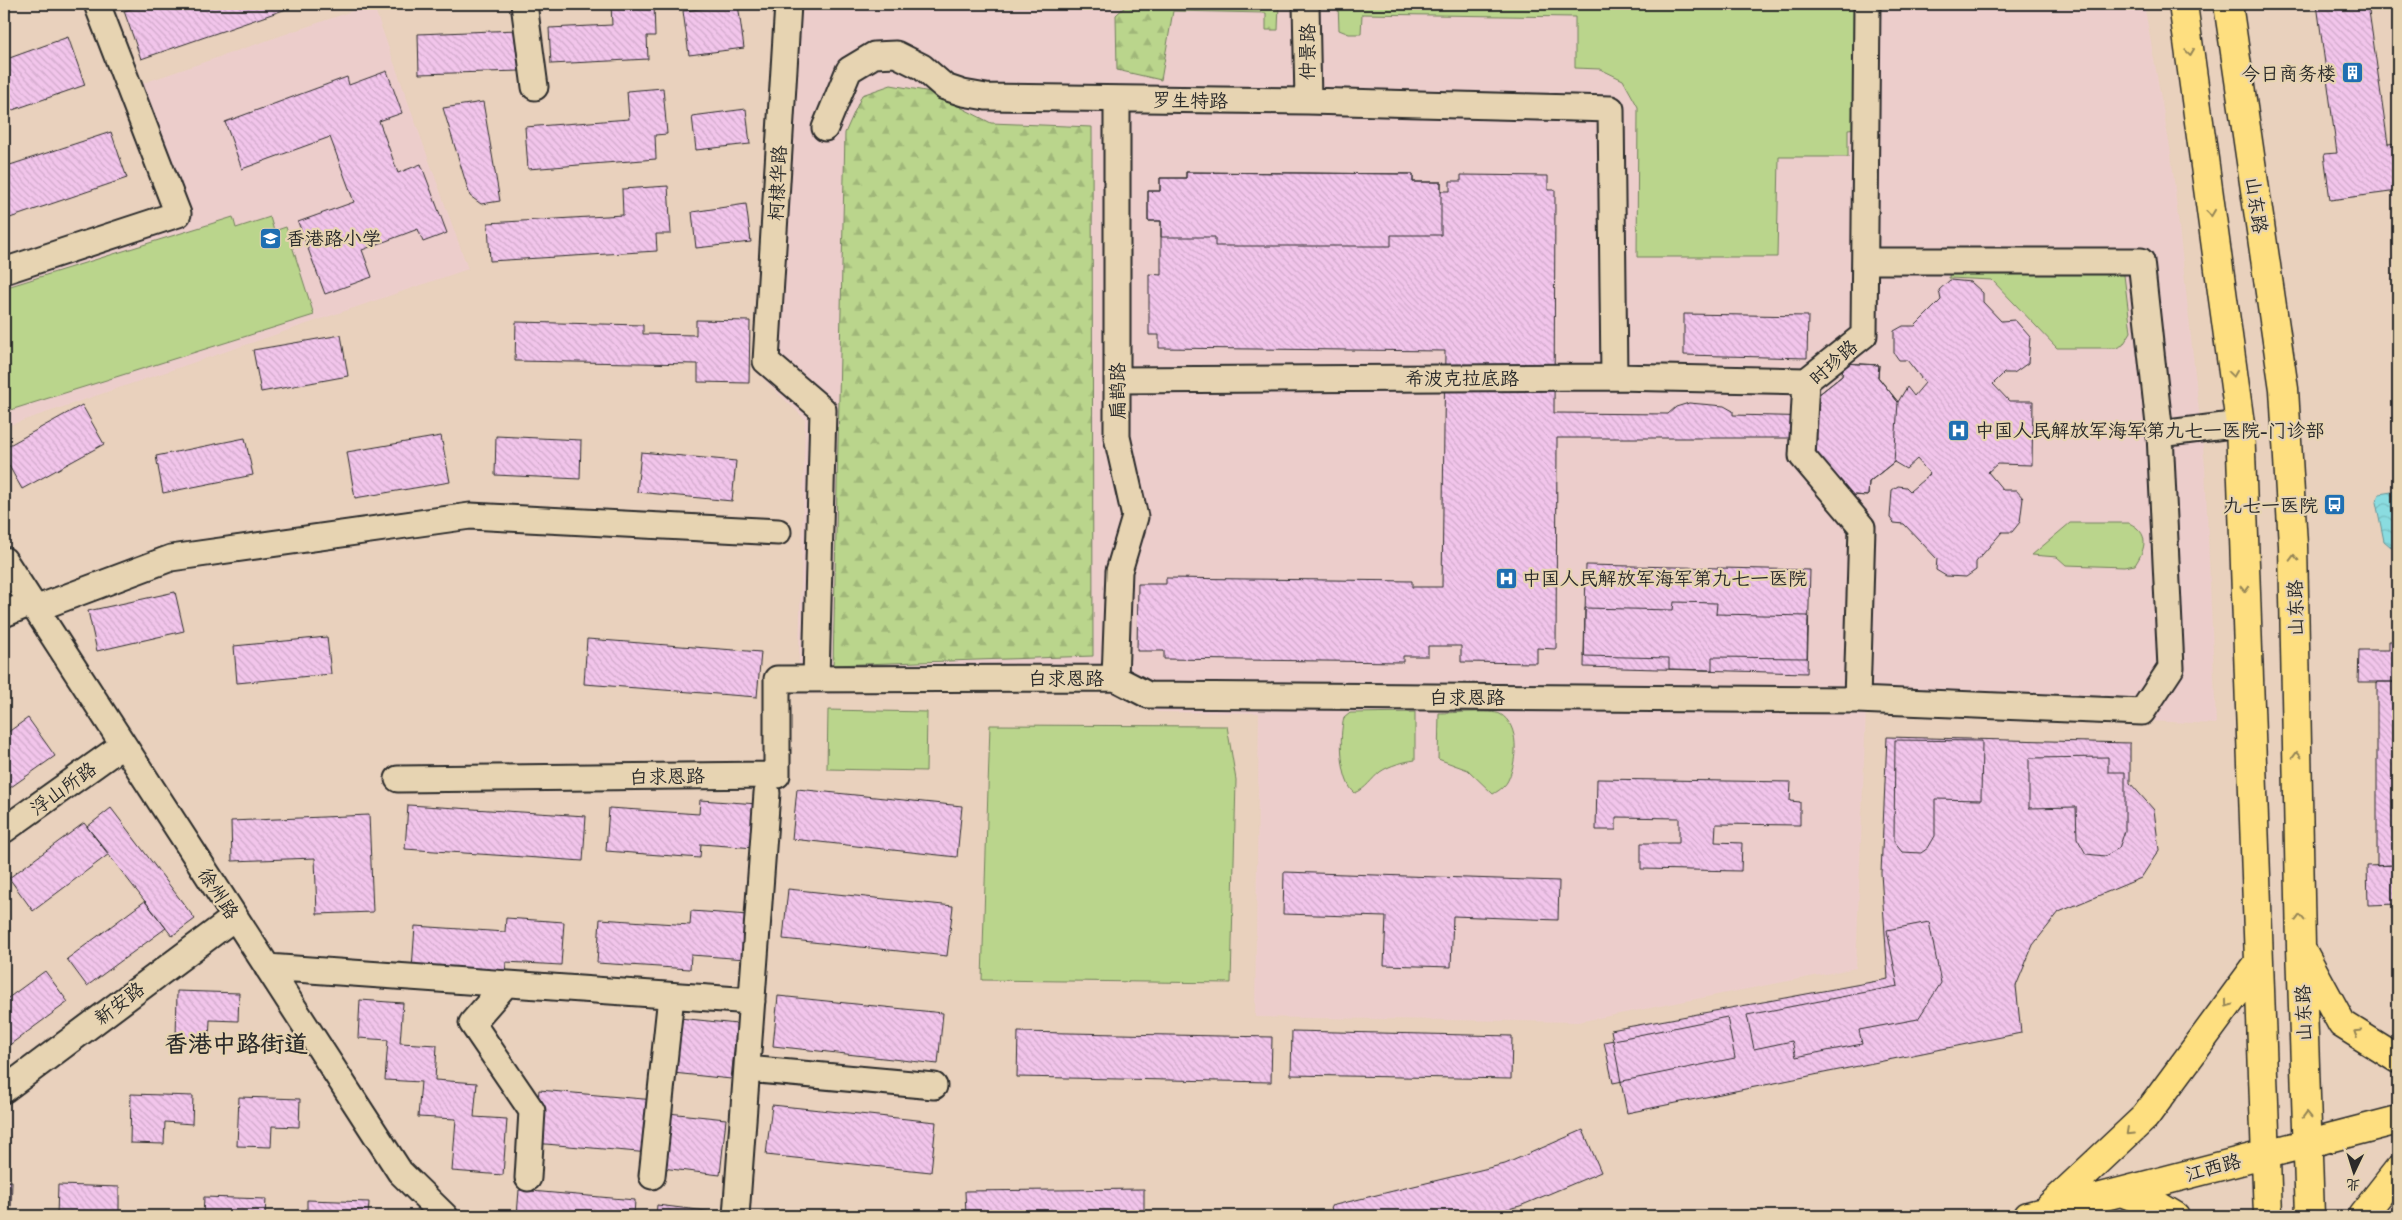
<svg xmlns="http://www.w3.org/2000/svg" width="2402" height="1220" font-family="Itim,'LXGW WenKai TC',sans-serif">
<style>
.built{fill:#eccdcb}
.green{fill:#bad58c;stroke:#72805c}
.forest{fill:url(#forest-firs);stroke:#72805c}
.water{fill:url(#water-waves);stroke:#649598}
.building{fill:url(#building-back-hatch);stroke:#2b2b2b}
.lines{fill:none;stroke-linecap:round;stroke-linejoin:round}
.minor-casing{stroke:#2b2b2b;stroke-width:29}
.major-casing{stroke:#2b2b2b;stroke-width:31}
.minor{stroke:#e7d4b2;stroke-width:25}
.major{stroke:#fedf80;stroke-width:28}
.oneway{stroke:#948556}
.labels{text-anchor:middle;stroke-width:4.5;stroke-linejoin:round;paint-order:stroke}
.street-label{font-size:19px;fill:#2b2b2b;stroke:#e7d4b2}
.poi-label{font-size:19px;fill:#2b2b2b;stroke:#e7d4b2;text-anchor:start}
.district-label{font-size:24px;font-weight:bold;fill:#2b2b2b;stroke:#e7d4b2}
</style>
<defs>
<pattern id="forest-firs" width="22" height="20" patternUnits="userSpaceOnUse" patternTransform="scale(1.25)"><rect width="22" height="20" fill="#bad58c"/><path d="M5 1l3.5 6h-7zM16 11l3.5 6h-7z" fill="#a0b779"/></pattern>
<pattern id="water-waves" width="16" height="10" patternUnits="userSpaceOnUse" patternTransform="scale(1.25)"><rect width="16" height="10" fill="#8adce0"/><path d="M0 5q4-4 8 0t8 0" fill="none" stroke="#77bdc0"/></pattern>
<pattern id="building-back-hatch" width="6" height="6" patternUnits="userSpaceOnUse" patternTransform="scale(1.25)"><rect width="6" height="6" fill="#f2c5eb"/><path d="M-1 5l2 2M0 0l6 6M5-1l2 2" fill="none" stroke="#d0a9ca"/></pattern>
</defs>
<rect width="100%" height="100%" fill="#e9d1bd"/>
<filter id="ink" filterUnits="userSpaceOnUse"><feTurbulence type="fractalNoise" baseFrequency=".02" numOctaves="2"/><feDisplacementMap in="SourceGraphic" scale="10" xChannelSelector="R" yChannelSelector="G"/><feConvolveMatrix kernelMatrix="1 2 1 2 8 2 1 2 1" color-interpolation-filters="sRGB"/></filter>
<g filter="url(#ink)">
<path class="built" d="M373,4l95,265 -464,158v-163l160,-53 -44,-120z
M777,4h1367l27,149 34,313 11,258 -350,-15 -10,259 -278,54 -323,-5 4,-304 -101,-1 -55,-22 -305,4 7,-275 -52,-50z"/>
<path class="green" d="M1338,4l520,2v122l-10,1v28h-69l-2,100h-140l1,-150 -15,-27 -23,-11 -25,-1v-51l-213,-3 -1,20h-12l-10,-4z
M233,217l3,11 34,-11 4,14 12,-4 28,88 -310,97v-124z
M1950,265l168,5 6,5 7,57 -8,13 -7,3h-59l-65,-68 -43,-2z
M2070,523h59c21,10 17,25 6,42l-11,2 -58,-2 -9,-8 -25,-2z
M828,710l99,2 -1,59 -99,-2z
M1415,712v48c-12,2 -25,5 -35,12 -9,7 -14,17 -25,21 -15,-11 -16,-58 -11,-75l6,-5z
M1439,713c12,0 53,-3 61,1 20,11 17,46 9,64 -3,8 -9,12 -16,16l-25,-24 -30,-11z
M990,725l237,1 9,54 -5,203 -249,-3z"/>
<path class="forest" d="M1128,4h151l-1,26h-12v-17l-93,-2 -12,69 -44,-10 -1,-55z
M891,85l40,7 60,31 101,4 1,529 -260,9 12,-532 17,-38z"/>
<path class="water" d="M2398,491v62l-14,-12 -8,-39 3,-8z"/>
<path class="building" d="M146,4h155l-160,55 -17,-48z
M611,4h43l1,32h-8l1,23 -97,5 -2,-36 63,-3z
M738,4l6,44 -55,7 -6,-44z
M2317,4h51l20,140 10,-1v48l-68,9 -6,-46 13,-1z
M518,30l2,41 -101,3 -1,-40z
M68,37l17,48 -81,28v-53z
M387,71l15,42 -23,8 19,52 23,-9 26,69 -24,9 -5,-13 -56,21 10,27 -47,17 -27,-72 56,-20 -24,-65 -88,32 -17,-47 122,-45 2,8z
M663,88l4,46 -12,1 1,24 -128,10 -3,-42 104,-8 -2,-28z
M483,102l17,99 -19,3 -11,-8 -27,-88z
M746,109l4,35 -54,6 -4,-34z
M111,132l16,46 -123,42v-53z
M1186,172l227,2v8h28v9h9v-10h11v-6l87,1v14h7l-1,223 114,1 8,-7 13,-4 35,3 9,5v4l84,2 1,-22 24,-19 1,-13 36,2 -1,12 20,25 9,-15 7,9 11,-13 -18,-23h-8l-5,-7v-22l9,-5h12l26,-26 -2,-10 11,-10 21,2 12,11v9l18,19 14,-1 15,17 -2,26 -14,10h-10l-11,11 16,17h24l-1,64 -35,-1 -9,8 15,18h13l7,8 -3,24 -8,10h-10l-26,30v8l-10,7 -20,-1 -10,-6 1,-11 -33,-35 -10,-1 -4,-5 2,-28 6,-4 8,1 4,4 20,-17 -13,-15 -11,10 -12,-7 -25,20 -1,14 -30,-2 1,-13 -23,-22 1,-21h-260l-1,211 -19,-1v15l-76,-1v-16h-33v10h-25v6l-239,-3v-8h-27l1,-67h28v-6l246,3v6h30l3,-236 -286,-3v-13h-10v-61l12,1v-54h-13v-30h12v-13h26z
M1186,172l227,2v8h28v53h-50v11h-176v-9h-54v-16h-13v-30h12v-13h26z
M668,186l3,48h-15l1,17 -167,10 -2,-38 135,-8 -1,-26z
M746,204l5,38 -55,6 -4,-36z
M1684,314l124,2 -1,42 -123,-3z
M696,320l54,1 -1,62 -51,-1v-18l-183,-3 1,-39 127,3v9l53,1z
M341,335l7,41 -87,16 -8,-42z
M1843,363l36,2 -1,12 20,25 -4,60 -25,20 -1,14 -30,-2 1,-13 -23,-22 2,-64 24,-19z
M82,405l22,39 -82,45 -18,-32v-9z
M441,436l9,46 -95,16 -8,-46z
M496,436l85,4 -1,39 -85,-4z
M245,438l8,37 -90,18 -7,-37z
M641,452l95,9 -4,40 -95,-9z
M1586,565l224,5 -3,103 -223,-6z
M175,592l9,39 -87,20 -9,-40z
M1674,602l43,1 -1,11 92,2 -1,42 -95,-1v13l-43,-1v-11l-85,-2 1,-48 88,2z
M327,637l4,37 -94,9 -3,-37z
M587,639l174,13 -4,45 -173,-13z
M2389,641h9v41h-40l1,-32h30z
M2377,682h21v172h-3l-1,11 -17,1z
M28,718l27,38 -51,36v-57z
M1887,737l243,6v40l24,27 5,40 -18,28 -82,34 -26,33 -17,41 5,47 -394,80 -16,-83 277,-51 -7,-106z
M1895,740l87,1 -1,59 -46,-1v37l-7,12 -7,5 -19,-1 -8,-10z
M2108,757v15h17v59l-6,17 -14,8 -19,-2 -9,-16 -1,-31 -47,1v-50z
M1597,779l194,3 -1,19 10,1v23l-84,-1 -1,18 27,1 -1,28 -100,-2v-26h38v-25l-63,-1v13h-20z
M797,789l165,17 -5,51 -165,-18z
M700,800l58,4 -3,44 -54,-4 -1,14 -94,-7 3,-43 90,6z
M408,805l178,11 -3,45 -178,-12z
M111,808l84,111 -23,17 -85,-109z
M369,815l4,97 -56,2 -2,-56 -83,3 -1,-40z
M84,823l25,31 -76,57 -24,-33z
M2395,854h3v50l-30,1 -1,-39 27,-1z
M1284,872l275,9 -1,39 -105,-4 -2,51 -67,-2 2,-48 -103,-3z
M788,889l165,17 -6,50 -164,-17z
M145,901l21,27 -79,58 -20,-27z
M691,911l58,4 -3,44 -55,-4 -1,14 -93,-6 3,-44 90,6z
M506,918l58,4 -3,43 -55,-3 -1,14 -93,-7 3,-43 90,6z
M1929,922l12,61 -23,36 -59,11 3,14 -66,13 -4,-16 -38,8 -7,-34 151,-29 -11,-56z
M45,971l23,31 -64,47v-48z
M177,991l62,2 -1,28 -28,-1 -1,21 -33,-1z
M778,996l165,17 -5,51 -165,-18z
M360,1000l43,3 -3,40 37,2 -2,35 42,3 -3,34 33,2 -4,56 -51,-4 4,-52 -38,-2 3,-35 -36,-2 3,-40 -30,-2z
M1727,1017l8,41 -122,25 -9,-41z
M679,1018l58,6 -6,55 -58,-6z
M1292,1031l220,5 -1,43 -220,-4z
M1018,1032l254,5 -1,45 -254,-5z
M539,1090l116,10 -5,53 -116,-10z
M131,1094l62,2 -1,28 -27,-2 -1,22 -34,-1z
M239,1097l61,2 -1,28 -27,-1 -1,21 -34,-1z
M772,1105l164,17 -5,50 -165,-17z
M668,1113l58,6 -6,56 -58,-7z
M1583,1130l18,42 -81,34 -41,10h-146l-2,-10 174,-42z
M4,1181h8l-1,28 -7,-1z
M58,1185l61,2v27h-28v2h-34z
M1144,1189v27h-178l-1,-25z
M519,1190l116,10 -1,16h-117z
M204,1197l62,2 -1,17h-62z
M307,1200l62,2 -1,14h-61z
M657,1205l58,7v4h-59z
M762,1212l36,4h-37z"/>
<g class="lines">
<defs>
<path id="minor" d="M524,4l11,83
M788,4l-22,357 57,49 -7,269
M1306,4l2,97
M825,128l24,-58 25,-15 22,-1 26,13 23,20 18,6 23,4 322,4 303,8 3,268
M4,271l174,-57 -81,-210
M1117,380l497,-3 192,4
M2160,434l80,-10
M4,560l396,612 45,44
M35,609l136,-51 299,-42 308,16
M4,614l27,-11
M1115,678l4,-107 16,-54 -18,-80v-338
M1857,700l5,-173 -60,-71 4,-75 58,-46 3,-331
M398,779l379,-4v-96l338,-1 33,17 709,5 285,12 29,-44 -11,-234 -19,-173h-276
M4,830l119,-85
M267,967l485,34
M506,984l-34,39 60,88 -4,67
M747,1069l187,17
M4,1090l231,-173
M652,1176l19,-180
M736,1216l31,-423"/>
<path id="major" d="M2183,4l57,420 28,792
M2228,4l56,385 9,156 8,402 9,269
M2304,954l38,70 56,35
M2121,1192l39,15 15,9
M2045,1211l100,-94 112,-152
M2028,1216l370,-96
M2362,1216l36,-46"/>
</defs>
<use href="#minor" class="minor-casing"/>
<use href="#major" class="major-casing"/>
<use href="#minor" class="minor"/>
<use href="#major" class="major"/>
</g>
<defs><path id="oneway-chevron" d="M-2-3.5L2.5 0L-2 3.5" fill="none" stroke-width="1.6" stroke-linecap="round" stroke-linejoin="round" transform="scale(1.25)"/></defs>
<g class="oneway">
<use href="#oneway-chevron" transform="translate(2190 52) rotate(82)"/>
<use href="#oneway-chevron" transform="translate(2211 213) rotate(82)"/>
<use href="#oneway-chevron" transform="translate(2233 374) rotate(82)"/>
<use href="#oneway-chevron" transform="translate(2294 558) rotate(-91)"/>
<use href="#oneway-chevron" transform="translate(2245 589) rotate(88)"/>
<use href="#oneway-chevron" transform="translate(2297 755) rotate(-91)"/>
<use href="#oneway-chevron" transform="translate(2300 918) rotate(-91)"/>
<use href="#oneway-chevron" transform="translate(2228 1004) rotate(126)"/>
<use href="#oneway-chevron" transform="translate(2357 1033) rotate(-148)"/>
<use href="#oneway-chevron" transform="translate(2307 1115) rotate(-92)"/>
<use href="#oneway-chevron" transform="translate(2129 1132) rotate(137)"/>
</g>
</g>
<defs>
<symbol id="building-square" viewBox="-11 -11 22 22"><rect x="-9" y="-9" width="18" height="18" rx="4" fill="#1f6fb2" stroke="#e7d4b2"/><path d="M-4-6H4V6H1V3H-1V6H-4ZM-2.5-4.3h1.7v1.8h-1.7ZM.8-4.3h1.7v1.8H.8ZM-2.5-1h1.7V.8h-1.7ZM.8-1h1.7V.8H.8Z" fill="#fff"/></symbol>
<symbol id="school-square" viewBox="-11 -11 22 22"><rect x="-9" y="-9" width="18" height="18" rx="4" fill="#1f6fb2" stroke="#e7d4b2"/><path d="M0-5L7-2L0 1L-7-2ZM-4 1L0 2.5L4 1V4Q0 6-4 4Z" fill="#fff"/></symbol>
<symbol id="hospital-square" viewBox="-11 -11 22 22"><rect x="-9" y="-9" width="18" height="18" rx="4" fill="#1f6fb2" stroke="#e7d4b2"/><path d="M-5-5h3v3.5h4V-5h3V5h-3V1.5h-4V5h-3Z" fill="#fff"/></symbol>
<symbol id="bus-square" viewBox="-11 -11 22 22"><rect x="-9" y="-9" width="18" height="18" rx="4" fill="#1f6fb2" stroke="#e7d4b2"/><path d="M-5-6H5V4H4V6H2V4H-2V6H-4V4H-5ZM-3.5-4V0h7V-4ZM-3.5 1.2v1.5H-2V1.2ZM2 1.2v1.5H3.5V1.2Z" fill="#fff"/></symbol>
</defs>
<g fill-rule="evenodd">
<use href="#building-square" x="2340" y="60" width="25" height="25"/>
<use href="#school-square" x="258" y="226" width="25" height="25"/>
<use href="#hospital-square" x="1946" y="418" width="25" height="25"/>
<use href="#bus-square" x="2322" y="492" width="25" height="25"/>
<use href="#hospital-square" x="1494" y="566" width="25" height="25"/>
</g>
<g class="labels">
<g class="street-label">
<text transform="translate(1307 52) rotate(-90)" y="7">仲景路</text>
<text transform="translate(1190 100) rotate(1)" y="7">罗生特路</text>
<text transform="translate(777 183) rotate(-87)" y="7">柯棣华路</text>
<text transform="translate(2257 205) rotate(82)" y="7">山东路</text>
<text transform="translate(1833 362) rotate(-42)" y="7">时珍路</text>
<text x="1462" y="385">希波克拉底路</text>
<text transform="translate(1117 391) rotate(-90)" y="7">扁鹊路</text>
<text transform="translate(2295 608) rotate(-91)" y="7">山东路</text>
<text x="1066" y="685">白求恩路</text>
<text x="1467" y="704">白求恩路</text>
<text transform="translate(667 776) rotate(-1)" y="7">白求恩路</text>
<text transform="translate(63 788) rotate(-36)" y="7">浮山所路</text>
<text transform="translate(219 893) rotate(57)" y="7">徐州路</text>
<text transform="translate(119 1003) rotate(-37)" y="7">新安路</text>
<text transform="translate(2303 1013) rotate(-92)" y="7">山东路</text>
<text transform="translate(2213 1167) rotate(-15)" y="7">江西路</text>
</g>
<g class="poi-label">
<text x="2336" y="80" text-anchor="end">今日商务楼</text>
<text x="286" y="245">香港路小学</text>
<text x="1975" y="437">中国人民解放军海军第九七一医院-门诊部</text>
<text x="2318" y="512" text-anchor="end">九七一医院</text>
<text x="1522" y="585">中国人民解放军海军第九七一医院</text>
</g>
<g class="district-label">
<text x="236" y="1052">香港中路街道</text>
</g>
</g>
<rect width="2402" height="1220" fill="none" stroke="#e7d4b2" stroke-width="20"/>
<rect x="10" y="10" width="2382" height="1200" fill="none" stroke="#2b2b2b" stroke-width="2" filter="url(#ink)"/>
<g transform="translate(2354 1172) rotate(184)" stroke="#e7d4b2" stroke-width="4" paint-order="stroke">
<path d="M0-4L9 19L0 12L-9 19Z" fill="#2b2b2b"/>
<text y="-8" font-size="14" font-weight="bold" text-anchor="middle" fill="#2b2b2b">北</text>
</g>
</svg>
